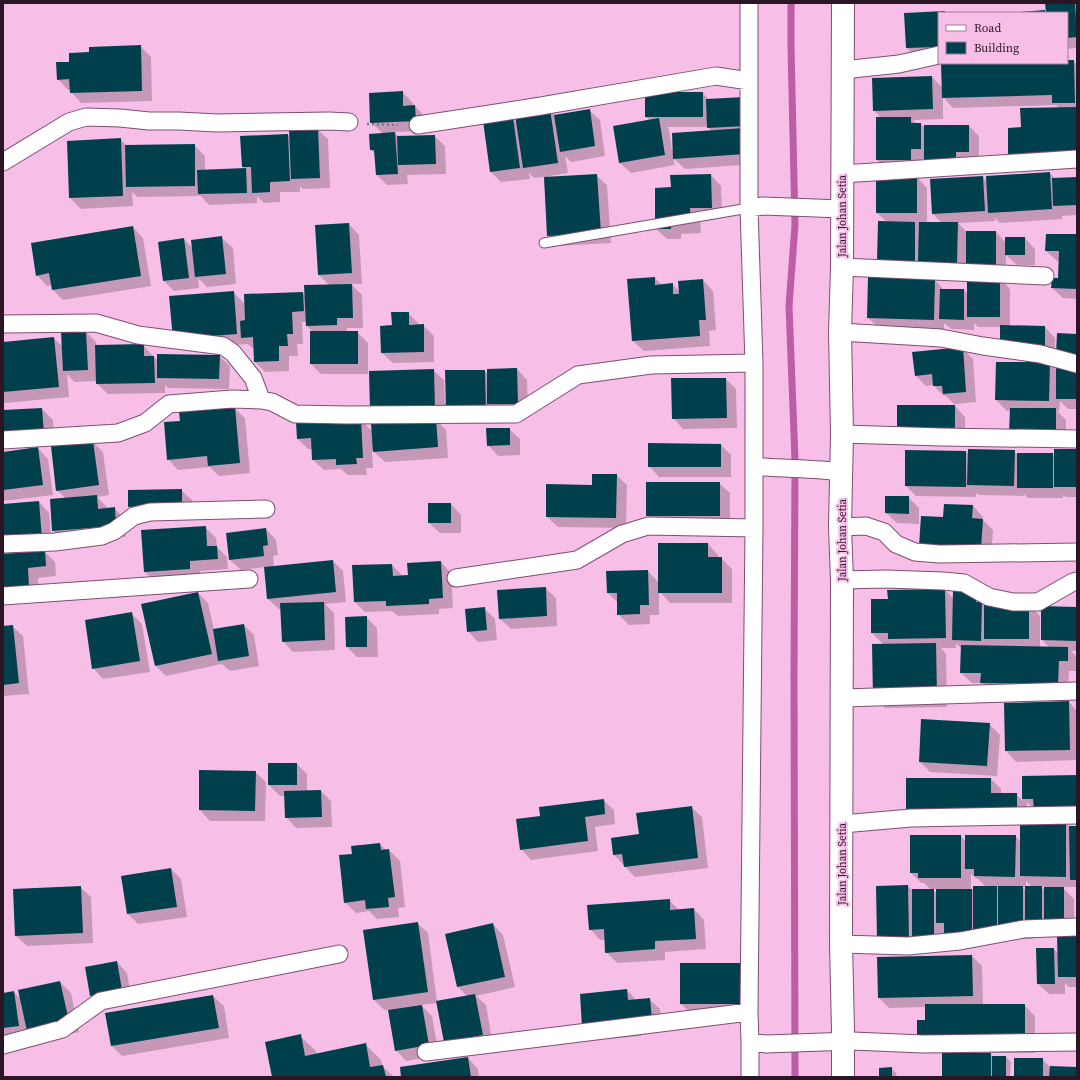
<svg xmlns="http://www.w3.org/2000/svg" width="1080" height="1080" font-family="'Source Serif 4',serif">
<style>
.shadow{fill:#0003;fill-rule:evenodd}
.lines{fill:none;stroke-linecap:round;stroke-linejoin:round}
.stream{stroke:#bd5da6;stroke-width:7}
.building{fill:#00404d}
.lane-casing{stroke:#7e4e71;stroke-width:11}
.street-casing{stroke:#7e4e71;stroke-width:19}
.secondary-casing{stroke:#7e4e71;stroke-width:24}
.path{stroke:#956e8a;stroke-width:2.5;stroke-dasharray:2 3;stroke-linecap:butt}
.lane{stroke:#fff;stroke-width:9}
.street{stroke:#fff;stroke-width:17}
.secondary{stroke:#fff;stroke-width:22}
.labels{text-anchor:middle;stroke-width:4;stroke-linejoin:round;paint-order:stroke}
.street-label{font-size:11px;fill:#2b1625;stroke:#f7bfe7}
</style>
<rect width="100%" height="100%" fill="#f7bfe7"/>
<path class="shadow" d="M1046,3h31v45l-10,1v-36h-20z
M944,12l1,1h-6v44l-22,1 -10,-10 -2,-34z
M140,46l11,11 1,44 -71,2 -10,-11v-2h-3l-10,-11 12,-16 20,-10z
M1067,61h6l4,4v99h-57l-11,-10 13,-26 37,-20 -3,-3 -103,3 -10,-11v22l-30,1 4,4h4l4,4 44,-2 10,10v26l-58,-3v11h-33l-11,-10 4,-42 -7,-8 58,-33 10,10 45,-24h80z
M402,92l11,11v4l2,-1 10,11 1,14 -32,1 5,5 35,-1 11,10 1,28 -39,1 1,9 -21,1 -10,-10 -2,-21 -4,-4 12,-16 -12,-12z
M703,93l6,7 35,-2 11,66 -70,5 -12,-11 2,7 -44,8 -11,-10 30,-42 -4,-4zM667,127h41l4,4 -40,20 -3,-21z
M550,110l5,5 34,-5 11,10 5,36 -34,6 -6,-6 3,17 -19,3v2l47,-3 11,10 4,58 -52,3 -11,-10 -4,-59 -10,1 -5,-5 1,6 -29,3 -10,-10 -7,-50 28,-4 5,5z
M317,129l11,10 2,49 -27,1 -3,-3v6h-20v10l-16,1 -7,-7v7l-48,2 -8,-9 -64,1 -5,-5 1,14 -52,3 -11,-11 -2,-56 52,-3 7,7 67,-1 11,11v15l40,-2 -2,-2 45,-32 2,3z
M1050,173l5,6 22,-1v37l-15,1v3l-62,4 -5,-5v3l-37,2 9,9h29l10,11 19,-5 10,11v16h-18l-11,-10v21l-117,-5 -2,-49 -10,-9 40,-36 10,11v35h15l-9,-9 50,-37 4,5z
M711,175l10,11 1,32h-22l1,15 -20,1v5h-14l-11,-10 16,-41z
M349,224l10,11 3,49h-11l11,11 1,33h-16v4h10l11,11v31h-47l-10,-10 2,-32 -6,-6 -1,-4h-4l1,22h-6l1,12h-9v15l-24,1 -10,-10 -1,-14h-2l-4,-4 -64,5 49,-57 12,12 58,-11 3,3 24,-10 -11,-11z
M133,227l10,11 8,48 -88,14 -10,-10 -1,-5 -5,1 -10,-11z
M1077,235v64l-14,-1 -11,-10 7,-9v-18h-2l-11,-10z
M222,238l11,10 3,36 -29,3 -9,-9 1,10 -25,3 -10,-10 20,-42 9,10z
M655,278l7,7 10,-1 8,8 23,-12 10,11 3,39 -7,1 1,15 -66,5 -11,-10z
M1000,278l10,11v37l35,1 10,11v12h2l20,-15v74h-9l-8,-8 -1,10h-2l9,9v25l-55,-34h-4l-11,-11 54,-37 7,8v-9l-56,-35h-23l-4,-4v7l-23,-1 -7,-6v7l-65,-2 -11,-10 67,-38 9,10h20l4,4z
M408,313l11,11v2l4,-1 11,11v26l-41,1 -11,-10 11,-27z
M86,332l10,10 1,4 46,-1 15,16 61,-5 11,10 -1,23 -61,-1 -3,-3v8l-57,1 -11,-10v-3l-23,1 -7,-8 2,23 -64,6 -2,-2v-58l51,-5 9,9z
M962,348l11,11 3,43 -22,2 -8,-8h-2l-11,-11 -7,1 -10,-10z
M517,369l10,11 1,34 -94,4 12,12 2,28 -63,4 -13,-12 1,18h-7l1,7h-19l-7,-6 -17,1 -11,-10 -1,-11h-4l-10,-10 63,-19 12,12 60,-62 11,10 1,23h2l37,-32 4,3z
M726,379l10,10 1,39 -54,1 -10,-11z
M898,406h57l10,11v27z
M234,408l11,10 5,55 -31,3 -9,-9 -32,3 -10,-11 13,-37z
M42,409l11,11 1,24 -51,-33z
M509,429l11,10v16l-22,1 -10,-11z
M93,442l10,10 6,43 -12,2 10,10v2l7,-1 11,11 1,18 -62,4 -11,-10 -2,-31 15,-1 -9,-9z
M721,445l10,10v22h-72l-10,-11z
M38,448l10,11 5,36 -50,6v-48z
M1077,450v47h-11l-3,-2v3h-35l-4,-4v2l-45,-1 -3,-2v4l-60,-1 -10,-10v-35l60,1 3,2 45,-3 2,3h36l3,2z
M616,475l11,10 -1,43 -68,-1 -11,-10 46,-31z
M719,483l11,10v33h-72l-11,-11z
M181,490l11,10v15l-52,2 -11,-11z
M908,497l11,11v16l-22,-1 -11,-10z
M39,502l10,11 3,36 -9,1 12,12 1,14 -18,2 1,20 -36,3v-96z
M451,504l10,11v18h-21l-11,-10z
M973,506l10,11v3l10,10 -2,29 -47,-41z
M205,527l11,11 1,9 10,10 1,12 -28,2v9l-45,2 -10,-10z
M266,529l10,11 2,15 -5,1 1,11 59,-6 10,10 3,31 -21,2 9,9 1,37 -42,2 -10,-11 -2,-32h-2l-11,-10 -3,-32 -24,3 -11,-10 -3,-26z
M708,544l10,11v3h3l11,11v34h-62l-11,-12v24h-9v9l-21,1 -11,-11v-11l-10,-10 40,-22 11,12z
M441,562l10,11 2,35 -14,1v5l-41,2 -6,-5 -27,1 -10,-10 37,-37 11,11h6z
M545,588l11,10 1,28 -46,3 -11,-10z
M945,590l9,9v-8l75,14 11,11v31h9l-7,-7 35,-32v43h-6l6,6v14h-8l-1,23 -76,-1 -10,-10h-10l-11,-10 1,-24 -6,-6v5h-15l5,6 1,53 -62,1 -11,-11 10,-52 -12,-12v-33h17z
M198,593l10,10 6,27 30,-5 10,10 5,31 -29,5 -8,-7 -56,12 -10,-10 -13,-61z
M484,608l11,11 2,21 -19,2 -10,-11z
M132,614l10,10 8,48 -47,7 -10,-11z
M366,617l11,11 1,29h-21l-10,-10z
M12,626l11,10 6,58 -26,2v-69z
M1069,702l8,9v49l-61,2 -10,-11 -1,-47z
M989,724l11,11 -3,41 -67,-4 -10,-10z
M269,764h28l10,10v17h14l10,10 1,26 -36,1 -10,-11 -1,-21h-5l-11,-11z
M200,771l55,1 11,10 -1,39h-55l-10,-11z
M1077,776l-43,33 -7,-7v18l-120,-41h84l10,10v5h15l7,7v-24z
M603,800l11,10 1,14 -20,3 3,24 -67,9 -10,-11 20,-32z
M691,807l11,10 6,51 -73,9 -21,-22z
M1066,823l4,4h7v59l-1,-1v2h-14l12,12v33l-41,-2v9h-23l-3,-3v6h-25v4h-26l-67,4 19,-64 4,4h19l-7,-7h-3l-10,-10 50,-37 5,6 49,-6 6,6zM971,874l6,5h1l8,8 -15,3zM1026,881l6,6 -6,4 -4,-4h4zM1041,886l4,1v4zM932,889h5v5z
M380,844l7,7 2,-1 11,11 5,46 -7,1 1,9 -22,2 -8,-8 -13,2 -11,-11z
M171,869l10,10 6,38 -49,7 -10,-10z
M80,887l11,10 2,46 -66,3 -11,-10z
M669,900l10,10 15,-1 10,11 2,29 -41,3v8l-48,3 -11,-11 -1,-12h-5l-10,-11z
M417,923l11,10 9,69 30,-6 -9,-9 -12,-53 47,-10 10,11 12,52 -39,9 10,9 7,40 -38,7 -18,-49 -16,2 11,11 7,39 -33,6 -10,-11 -7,-40h-5l-10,-10 -10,-70z
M1077,935v52h-8l-4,-4v11h-16l-11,-10 16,-35 4,4z
M972,956l10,10 1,39h41l11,11v37h-46l4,4h13l5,5 -1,15h-67v-24h-15l-10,-11 8,-21v-14l-37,1 -10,-10z
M3,957l1,30h-1z
M117,962l10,11 5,27 -30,6 -11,-11z
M752,975v39h-60l-11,-10z
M60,982l11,11 8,39 -41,9 -35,-1v-46l11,-2 7,7z
M627,990l9,10 13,-1 11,10 2,21 -22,2 1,4 -34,3 -3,-3z
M213,996l11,10 5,32 -107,18 -10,-10z
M300,1036l16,15 1,3 48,-10 16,16 1,6 12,11h-121z
M468,1058l10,11 1,8h-77z
M1042,1059l8,8 27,1v9h-62z
M891,1068l5,5 1,4h-17z"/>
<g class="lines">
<path class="stream" d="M791,3v44l4,178 -6,81 6,154 -1,217 1,400"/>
</g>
<path class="building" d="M1045,3h30l2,34 -10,1v-25h-21z
M1045,10v3h-25v-1z
M945,11v2h-6v34l-33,1 -2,-35z
M141,45l1,46 -72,2 -1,-14 -12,1 -1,-18h13v-9l20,-1v-5z
M1067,60h7l1,43h-23v-8l-110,3 -1,-35h126z
M932,76l1,33 -60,2 -1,-33z
M403,91v15l12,-1 1,16 -46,2 -1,-30z
M645,92h58v25h-58z
M745,97l1,29 -39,2 -1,-29z
M1077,107v47h-69v-26l13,-1 -1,-19z
M550,109l8,54 -35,5 -8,-53z
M590,109l5,37 -35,6 -6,-37z
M513,117l7,51 -30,4 -7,-51z
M876,117h35v6h10v26h-10v11h-35z
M659,118l6,37 -46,8 -6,-37z
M924,125h45v27h-13v10h-32z
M318,128l2,50 -29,1 -2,-50z
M744,128l1,26 -72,5 -1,-26z
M395,132l3,42 -22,1 -2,-25h-4l-1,-16z
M288,134l2,47 -20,1v10l-18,1 -1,-26h-9l-2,-31z
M435,135l1,29 -38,1 -1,-29z
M121,138l2,58 -54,2 -2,-57z
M195,144v42l-69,1 -1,-42z
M246,168l1,25 -49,1 -1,-24z
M1050,172l2,37 -64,4 -2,-37z
M597,174l4,59 -54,3 -3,-59z
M711,174l1,34h-22l1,15h-20v6h-16v-41l16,-1 -1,-12z
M876,176h41v37h-41z
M983,176l2,35 -53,3 -2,-35z
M1077,177v28l-24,1 -1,-28z
M878,221l37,1v39h-38z
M919,222h39l-1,41h-39z
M349,223l3,50 -34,2 -3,-50z
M133,226l8,50 -89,14 -3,-17 -13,3 -5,-33z
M966,231h30v35h-30z
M1046,234h31v55l-26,-1 1,-10h6l1,-27h-14z
M222,236l4,38 -31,3 -4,-37z
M1005,237h20v18h-20z
M184,238l5,40 -26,3 -5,-39z
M655,277v8l18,-2v11h6l-1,-13 25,-2 3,41h-7l1,16 -68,5 -5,-62z
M868,277l67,2 -1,41 -67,-2z
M967,277h33v40h-33z
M352,284l1,34h-16v7l-31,1 -2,-41z
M940,289h24v31l-25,-1z
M234,291l3,43 -64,5 -4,-43z
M303,292l1,19 -12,1 1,22h-6l1,12h-9v15l-25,1 -1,-25 -12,1 -1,-17 5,-1 -1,-26z
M391,312h18v13l15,-1v28l-43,1 -1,-27 12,-1z
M1000,325l45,1v21l-45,-1z
M86,331l2,39 -25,1 -2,-39z
M310,331h48v33h-48z
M1057,333l20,1v22l-21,-1z
M54,337l5,50 -56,5v-50z
M144,344v12h10l1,27 -59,1 -1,-39z
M963,347l3,45 -23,2 -1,-8h-9l-1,-12 -17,2 -3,-24z
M157,354l63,1 -1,24 -62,-1z
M1056,361h21v38h-21z
M996,362h54l-1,39 -54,-1z
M517,368l1,36h-31v-35z
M434,369l1,39 -65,2 -1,-39z
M445,370h40l1,41h-40z
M671,378h55l1,40 -55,1z
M897,405h58v29l-58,-1z
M235,407l5,56 -32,3 -1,-10 -40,4 -3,-38 16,-1 -1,-9z
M42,408l2,26 -41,2v-26z
M1010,408h46v27l-47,-1z
M361,419l2,39h-7l1,6 -21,1v-6l-24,1 -1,-22 -14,1 -1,-17z
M436,419l2,28 -65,5 -2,-29z
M486,428h24v17l-23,1z
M93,441l6,44 -43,6 -5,-45z
M648,443l73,1v23h-73z
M38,447l5,38 -40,5v-38z
M968,449l47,1 -1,36 -47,-1z
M1054,449h23v38h-23z
M905,450l61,1v36l-61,-1z
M1017,453h36v35h-36z
M592,474h25l-1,44 -70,-1v-33l46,1z
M646,482h74v34h-74z
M182,489v16l-54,2v-17z
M97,495l1,14 17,-2 1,19 -64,5 -2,-32z
M885,496h24v18l-24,-1z
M39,501l3,38 -39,3v-38z
M428,503h23v20h-23z
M944,504l29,1 -1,13 11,1 -2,30 -62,-3 2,-30 22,1z
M206,526l1,20h10l1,13 -28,2v8l-46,3 -3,-42z
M266,528l2,17 -5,1 1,10 -35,4 -3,-27z
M658,543h50v14h14v36h-64z
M45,551l1,15 -18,2 1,20 -26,2v-36z
M333,560l3,32 -69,7 -3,-32z
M441,561l2,37 -14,1v5l-43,2v-5l-32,1 -2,-37 40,-1 1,12 15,-1 -1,-12z
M648,570l1,35h-9v9l-23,1v-22h-10l-1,-22z
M546,587l1,29 -48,3 -2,-29z
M945,589l1,49 -58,1v-6h-17v-34h17l-1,-9z
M953,590h24l-1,12h6l-1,39 -29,-1z
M198,592l14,62 -57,12 -14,-62z
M324,602l1,38 -43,2 -2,-39z
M984,604h45v35h-45z
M1041,606l36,1v34l-36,-1z
M485,607l2,23 -20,2 -2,-23z
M132,612l8,49 -48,8 -7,-49z
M367,616v31h-21l-1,-30z
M244,624l5,32 -31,5 -5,-32z
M13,625l6,58 -16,2v-59z
M936,643l1,53 -64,2 -1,-54z
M961,645l107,2v14h-9l-1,23 -78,-1 1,-10h-21z
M1069,701l1,49 -65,1 -1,-48z
M921,719l69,4 -3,43 -68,-4z
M268,763h29v22h-29z
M199,770l57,1 -1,40 -56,-1z
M1077,775v34l-43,1 -1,-11h-11v-23z
M906,778h85v15h26v17h-111z
M321,790l1,27 -37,1 -1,-27z
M604,799l1,15 -20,3 3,24 -68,9 -4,-31 24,-3 -1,-9z
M692,806l6,52 -74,9 -2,-13 -9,1 -2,-17 28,-4 -3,-21z
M1020,822h46v55l-46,-1z
M1069,826h8v54h-7z
M910,835h51v43h-43v-5h-8z
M965,835h51l-1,42 -41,-1v-7h-9z
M380,843l1,7 8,-1 6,48 -7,1 1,9 -23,2 -1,-9 -21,3 -5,-48 13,-1 -1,-8z
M171,868l6,39 -50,7 -6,-38z
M908,885l1,55h-32l-1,-54z
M81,886l2,47 -68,3 -2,-47z
M973,886h24v46h-24z
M998,886h25v42h-25z
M1025,886h17v37h-17z
M1044,887h20v35h-20z
M912,889h22v50h-22z
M936,889h36v47h-28v-13h-8z
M670,899v11l24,-2 2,31 -41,2v8l-50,4 -1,-24 -15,1 -2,-25z
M418,922l10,70 -55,8 -10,-70z
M493,923l12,54 -48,10 -12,-53z
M1057,934h20v43h-19z
M1036,948h18l1,36h-18z
M972,955l1,41 -95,2 -1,-41z
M117,961l5,29 -32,6 -5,-29z
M680,963h62v41h-62z
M60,981l9,40 -42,10 -9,-41z
M627,989l1,11 22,-2 2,22 -70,7 -2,-33z
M14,991l5,35 -16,2v-35z
M475,994l8,41 -39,7 -8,-41z
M213,995l6,33 -108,18 -6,-33z
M925,1004h100v38h-108v-22h8z
M422,1005l7,40 -34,6 -7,-41z
M301,1034l4,22 61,-13 4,24 13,-2 3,12h-114l-7,-35z
M942,1053h49v24h-49z
M992,1056h14v21h-14z
M468,1057l3,20h-70l-1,-10z
M1014,1058h29v19h-29z
M1050,1066l27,1v10h-28z
M892,1067v10h-13v-9z"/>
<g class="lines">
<defs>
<path id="lane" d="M544,243l205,-35"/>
<path id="street" d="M749,3v205l5,155v165l-5,484 1,30v35
M843,70l56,-6 40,-9
M418,125l123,-19 175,-30 33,5
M3,162l66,-40 17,-5 34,1 29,3h30l38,2 112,-2 20,1
M842,174l235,-15
M749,208l14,-2 79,3
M842,267l203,9
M3,324l93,-1 42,12 85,11 10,7 20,25 5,13 3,9
M840,332l101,6 42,8 57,8 37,10
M842,434l100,3 135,2
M3,440l115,-7 27,-10 24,-19 63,-5 29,1 11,2 23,12 52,1 169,-1 62,-39 73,-10 103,-2
M754,466c29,3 58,2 88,6
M840,527l26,-1 18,6 12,12 19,8 25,2 137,-2
M3,544l52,-2 47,-6 12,-5 20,-15 16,-4 116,-3
M456,578l121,-18 45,-26 26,-8 106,2
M842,580l44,-1 57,2 21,2 25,14 24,5h25l35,-20 4,-1
M3,596l246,-17
M842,698l235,-7
M842,824l69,-6 166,-3
M841,944l67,2 52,-5 64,-12 53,-2
M750,1042l16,2 86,-3 71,3 154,-2
M3,1045l59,-16 39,-28 238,-47
M426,1052l323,-40"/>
<path id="secondary" d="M843,1077v-47l-2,-86 1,-364 -2,-53 2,-93 -2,-102 2,-65 1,-264"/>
</defs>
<use href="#lane" class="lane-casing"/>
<use href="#street" class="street-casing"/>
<use href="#secondary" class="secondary-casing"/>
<path class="path" d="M367,124l31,1"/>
<use href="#lane" class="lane"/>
<use href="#street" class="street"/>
<use href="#secondary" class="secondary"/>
</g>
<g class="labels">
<g class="street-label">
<text transform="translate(842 216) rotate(-90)" y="4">Jalan Johan Setia</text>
<text transform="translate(842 540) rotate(-90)" y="4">Jalan Johan Setia</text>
<text transform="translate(842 864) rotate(-90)" y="4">Jalan Johan Setia</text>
</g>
</g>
<rect width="1080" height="1080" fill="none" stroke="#2b1625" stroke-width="8"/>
<rect x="938" y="12" width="130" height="52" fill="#f7bfe7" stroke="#a57b99"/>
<rect x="946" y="25" width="20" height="6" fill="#ffffff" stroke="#a57b99"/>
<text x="974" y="32" font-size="12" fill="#2b1625">Road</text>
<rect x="946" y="42" width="20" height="12" fill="#00404d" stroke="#a57b99"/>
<text x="974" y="52" font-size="12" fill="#2b1625">Building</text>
</svg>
